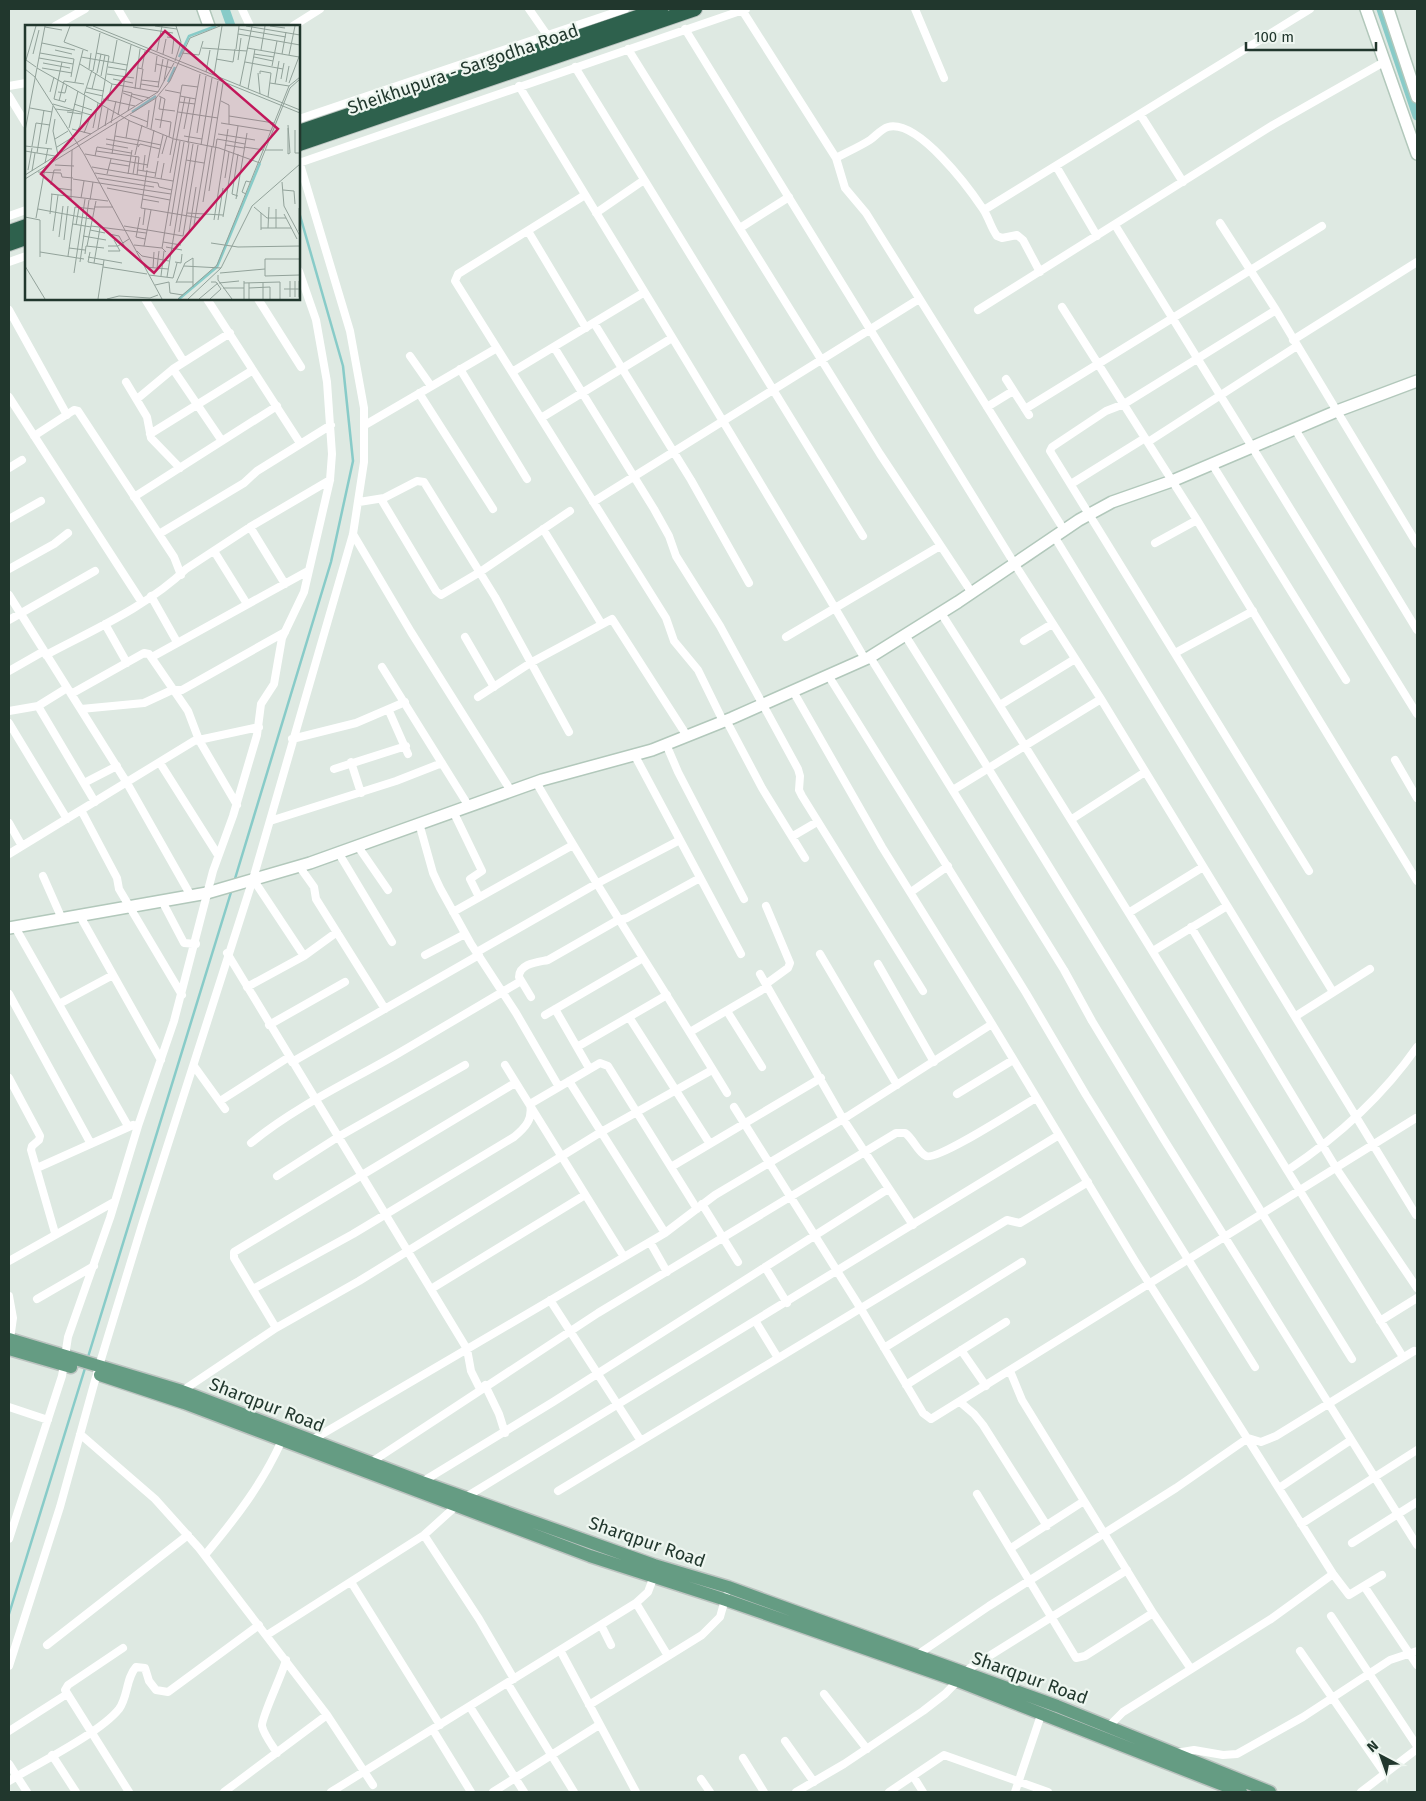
<svg xmlns="http://www.w3.org/2000/svg" width="1426" height="1801" font-family="'Fira Sans',sans-serif">
<style>
.lines{fill:none;stroke-linecap:round;stroke-linejoin:round}
.stream{stroke:#88cbc8;stroke-width:2.5}
.canal{stroke:#88cbc8;stroke-width:9}
.secondary-casing{stroke:#b2c8bb;stroke-width:14}
.primary-casing{stroke:#bcc3c0;stroke-width:15}
.highway-casing{stroke:#bcc3c0;stroke-width:16}
.street{stroke:#fff;stroke-width:8}
.secondary{stroke:#fff;stroke-width:11}
.primary{stroke:#659c83;stroke-width:12}
.highway{stroke:#2e614d;stroke-width:14}
.labels{text-anchor:middle;stroke-width:4.5;stroke-linejoin:round;paint-order:stroke}
.street-label{font-size:18px;fill:#21372d;stroke:#eef6f0}
.inset-river{fill:none;stroke:#88cbc8;stroke-width:2.5}
.inset-road{fill:none;stroke:#92a29a;stroke-width:1}
.view{fill:#c2185b;fill-opacity:0.15;stroke:#c2185b;stroke-width:2.5}
.inset-edge{fill:none;stroke:#21372d;stroke-width:2.5}
</style>
<rect width="100%" height="100%" fill="#dee9e2"/>
<g class="lines">
<path class="stream" d="M234,882l97,-320 22,-101 -10,-95 -44,-154
M88,1357l144,-468
M9,1614l77,-249"/>
<path class="canal" d="M225,9l6,17
M1381,9l36,107"/>
<defs>
<path id="secondary" d="M203,9l6,17
M1366,9l51,145
M1388,9l29,88
M9,928l198,-35 103,-30 232,-83 110,-30 80,-32 138,-61 88,-55 121,-82 33,-18 60,-21 165,-70 80,-30"/>
<path id="primary" d="M9,1339l173,52 240,91 232,83 74,22 88,32 241,87 213,86
M9,1349l62,18
M100,1375l84,28 406,153 136,44 232,81 283,111"/>
<path id="highway" d="M299,132l362,-123
M299,144l396,-135
M9,232l17,-6
M9,244l17,-6"/>
</defs>
<use href="#secondary" class="secondary-casing"/>
<use href="#primary" class="primary-casing"/>
<use href="#highway" class="highway-casing"/>
<path class="street" d="M118,9l10,17
M242,9l8,17
M529,9l18,26
M915,9l29,69
M742,10l94,148 9,30 21,25 198,317
M55,26l30,-17
M293,26l27,-17
M685,29l329,534 87,136 315,516
M628,49l252,405 92,139
M575,67l288,469
M9,86l17,-3
M519,86c116,191 233,380 346,573
M9,96l17,28
M1140,114l43,68
M299,119l326,-110
M836,158c11,-6 23,-11 34,-18 6,-4 11,-11 18,-13 30,-8 81,61 95,82 6,9 8,19 14,27l5,2 15,-3 6,5 17,32
M299,163l447,-154
M1056,166l41,70
M585,195l-127,79 -3,7 211,337 8,23 24,29 25,51
M984,210l326,-201
M596,213l48,-33
M9,216l17,-6
M1220,223l56,87 141,234
M1115,225l302,489
M740,228l49,-31
M528,231l58,97
M9,262l17,-6
M145,299l39,63
M207,299l93,144
M258,299l43,68
M1062,307l135,213 220,361
M9,310l58,105
M978,310l295,-185 111,-63
M1276,310l-152,94 -18,7 -54,36 -2,4 259,420
M594,323l97,157 58,103
M1293,340l124,-78
M554,347l100,162 15,27 7,20 44,70 78,143 2,7 -1,14 3,6 121,195
M410,356l21,30
M173,369l49,72
M460,369l67,110
M512,372l131,-79
M1006,379l23,36
M126,382l21,35 4,21 29,30
M419,393l74,116
M9,397l132,204
M137,399l36,-30 57,-36
M987,407l26,-16
M1025,409l297,-183
M541,418l131,-80
M365,425l132,-77
M1295,429l122,201
M150,434l103,-64
M34,436l40,-26 4,1 96,146 7,18
M1148,442l149,-96
M1212,464l134,216
M9,468l13,-8
M1071,484l74,-46
M134,497l143,-91
M381,499l55,92 5,4 39,-23 90,-61
M359,502l25,-4 33,-17 7,1 71,115 74,135
M593,502l326,-203
M9,519l32,-18
M250,527l35,57
M543,529l58,94
M159,534l85,-51 13,-12 74,-46
M353,534l58,98 100,159
M1054,536l279,456
M1155,543l42,-23
M214,551l33,53
M9,569l45,-25 14,-11
M9,595l118,188 64,113
M151,596l26,46
M941,613c157,246 307,496 462,744
M9,620l86,-49
M105,624l22,39
M905,635c151,240 297,482 447,724
M465,637l29,50
M786,637l154,-91
M1024,641l28,-17
M1175,653l78,-42
M46,655c47,-25 102,-49 140,-86l64,-42 80,-47
M152,657l156,-86
M870,657l194,313 28,51 71,117 254,407
M382,667l86,138
M9,671l35,-20
M828,675l198,318 60,102 169,272
M793,691l89,156 110,177 143,237 198,313 16,21 33,-20
M71,694l73,-41 5,1 39,57 11,29 38,65
M478,697l54,-35 80,-43 75,117
M1000,705l75,-46
M38,706l57,96
M81,709l63,-6 28,-13h10l103,-58
M9,711l29,-5 29,-18
M389,711l19,43
M726,720l36,68 43,70
M9,723l58,96
M292,739l64,-16 49,-21
M666,744l12,28 66,127
M634,754l107,200
M1395,760l22,38
M351,762l10,31
M160,763l58,92
M334,769l72,-23
M536,782c61,106 128,207 191,311
M84,783l33,-17
M953,790l148,-91
M81,810l36,68 2,11 63,106
M453,811l29,60 -12,8 9,18
M1072,819l73,-47
M270,821l126,-40 46,-18
M9,823l13,23
M419,823l14,50 7,15 31,56 45,69 43,74
M793,836l24,-14
M357,845l31,45
M338,852l54,90
M9,854l185,-113 65,-14
M299,866l15,21 2,12 69,110
M43,876l19,43
M253,879l51,77
M911,892l37,-26
M162,901l22,42 12,1
M453,912l120,-67
M1130,912l73,-45
M80,916l81,144
M15,927l113,199
M1191,927l147,244 79,117
M1153,951l74,-45
M477,952l119,-68 84,-44
M227,953l240,396 4,22 9,18
M820,954l77,131
M425,955l40,-21
M878,964l56,98
M760,974l83,145 70,106
M766,984l22,-16 2,-5 -24,-57
M247,987l57,-31 33,-24
M9,994l82,150
M531,997l-12,-20c0,-14 20,-15 29,-17l70,-40 9,-2 73,-40
M59,1004l54,-29
M555,1009l34,59
M727,1011l35,56
M545,1015l98,-57
M1296,1016l74,-47
M629,1017l81,127
M269,1025l76,-43
M690,1032l77,-45
M577,1047l90,-52
M292,1062l187,-107
M505,1065l119,192
M194,1066l31,43
M9,1078l31,58 -1,4 -7,6 -1,4 24,83
M569,1081l96,152
M957,1094l56,-34
M220,1101l69,-44
M734,1107l127,202 62,104 8,6 485,-301
M251,1143c45,-37 98,-61 148,-90 41,-24 82,-48 122,-72
M671,1167l150,-89
M37,1168l96,-43
M1288,1170c51,-34 94,-73 129,-123
M277,1176l61,-39 127,-72
M702,1204l36,58
M650,1242l17,30
M9,1261l105,-59
M765,1267l22,36
M253,1289l100,-55 161,-97c12,-10 19,-18 16,-33l70,-41 8,3 89,143
M431,1289l154,-94
M9,1296l4,22 -3,21
M37,1299l57,-33
M550,1300l91,141
M1380,1321l37,-23
M756,1322l22,36
M276,1328l-42,-70v-6l281,-169
M884,1348l138,-86
M961,1350l25,36
M1010,1371l12,29 131,213 38,56
M485,1385l14,29 6,19
M906,1385l100,-63
M182,1391l94,-63 83,-47 242,-149 111,-62
M960,1402l14,12 9,11 64,101
M9,1407l39,13
M80,1434l75,65 44,49 128,167 46,70
M312,1440l353,-207 50,-38 133,-79 144,-92
M370,1463l228,-150 298,-180h9c8,5 13,20 21,23 12,5 94,-49 110,-58
M422,1482l131,-80 335,-213
M1279,1488l72,-48
M558,1491l449,-271 13,3 68,-41
M977,1494l99,164 9,-2 68,-43
M1301,1524l116,-74
M424,1535l55,84 35,60
M9,1539l53,-163 6,-39 42,-119 28,-92 36,-105 39,-150 20,-55 24,-81 4,-31 13,-20 8,-46 22,-46 26,-112 2,-26 -5,-72 -11,-62 -17,-49
M1352,1543l65,-41
M1011,1548l73,-47
M205,1555c30,-36 58,-72 77,-115
M351,1582l89,143
M1364,1586l53,79
M636,1603l32,53
M1331,1616l86,130
M601,1625l10,20
M267,1635l157,-100 42,-38 593,-362
M47,1645l141,-110
M123,1648l-55,37 -3,5 64,102
M560,1650l76,142
M1300,1651l85,123
M917,1655l72,-49 187,-118 72,-50 13,4 15,-6 138,-85
M9,1666l51,-159 39,-141 44,-144 110,-343 100,-345 11,-72v-54l-14,-77 -51,-170
M508,1684l66,108
M824,1694l43,55
M589,1705l113,-70 18,-18 6,-21
M470,1707l54,85
M1108,1727l15,-15 148,-93 62,-45
M433,1730l38,62
M9,1731l58,-37
M785,1741l29,41
M277,1753c-5,-8 -13,-18 -15,-27 -1,-8 21,-53 24,-66
M1176,1753l18,-3 29,5 14,-1 66,-37 87,-57 27,-9
M52,1755l24,37
M743,1758l21,34
M9,1764l18,28
M913,1776l10,16
M701,1779l9,13
M9,1781c28,-17 91,-48 110,-72 9,-12 7,-31 17,-42l9,1 4,13 7,9 12,2 91,-67
M224,1792l103,-77
M331,1792l305,-189 12,-11 6,-16
M493,1792l106,-67
M796,1792l48,-28 79,-53 22,-17 25,-26 157,-98
M889,1792l55,-37 104,37
M1015,1792l26,-77
M1361,1792l56,-43"/>
<use href="#secondary" class="secondary"/>
<use href="#primary" class="primary"/>
<use href="#highway" class="highway"/>
</g>
<g class="labels">
<g class="street-label">
<text transform="translate(463 69) rotate(-19)" y="6">Sheikhupura - Sargodha Road</text>
<text transform="translate(267 1405) rotate(21)" y="6">Sharqpur Road</text>
<text transform="translate(647 1542) rotate(19)" y="6">Sharqpur Road</text>
<text transform="translate(1030 1678) rotate(20)" y="6">Sharqpur Road</text>
</g>
</g>
<g transform="translate(25 25)">
<rect width="275" height="275" fill="#dee9e2"/>
<path class="inset-river" d="M154,32l10,-21 27,-10M143,57l7,-15M107,87l24,-16M154,274l38,-32 43,-104"/>
<path class="inset-road" d="M11,1l-10,34 10,7M45,1l-6,16 24,9M61,1l214,87M68,1l207,84M130,1l22,3M221,1l54,9M245,1l15,2M20,2l17,3M108,2l40,6M214,4l47,8M213,9l62,11M142,12l7,1 -2,16M17,18l33,7M177,23l45,3M222,23l52,9M211,24l3,-23M30,25l17,4M236,25l4,-24M132,26l5,-25M15,28l34,6 -3,18M71,28l13,3 -8,49M157,28l17,2 4,-14M8,29l6,-24M138,29l3,-15M229,29l20,3M257,29l4,-22M264,30l6,-29M56,32l46,8M229,32l19,4M14,33l34,6M191,34l17,3 2,-13M213,35l3,-22M150,36l6,-19 -5,-16M37,37l-8,37 11,3 1,-3M88,37l4,-22M220,37l38,7M18,38l27,5M55,39l32,20M131,39l16,4M247,41l5,-25M83,42l18,3M12,43l93,53 44,18 45,9 41,15 30,-75 10,-9M17,43l30,5M113,43l5,1 -3,20M117,43l3,-17M0,44l10,8 49,77 78,145M64,44l2,-16M68,46l7,-38M130,47l2,-16M181,47l4,-22M72,48l4,-19M233,48l2,21M82,49l27,4M235,49v-3l11,2 -3,24M189,50l8,-49M76,51l4,-21M88,54l20,4M256,54l3,-16M116,55l18,2M139,56l4,-21M50,57l8,-32M261,57l3,-16M245,58l19,3M264,58l11,-29M116,59l18,3M250,59l4,-23M215,60l12,-59M99,61l34,6M133,62l5,-28M62,63l17,3M67,64l4,-16M110,64l5,-40M223,64l7,-40M140,65l15,3M98,66l9,2 -4,18M25,67l4,-15M33,67l7,1 2,-8M60,67l18,4M98,68l20,8M107,69l18,4M59,70l8,-25M134,71l6,3 -5,29M155,71l16,3M136,72l-2,12 16,2M78,74l32,7M83,75l4,-16 12,2M34,76l5,-20 20,3M196,76l8,4v19M154,77l16,2M28,79l38,11 -7,18M49,79l18,6M5,83l22,4M30,84l18,2M42,87l15,2M153,87l40,6M93,90l13,-70M105,90l18,7M204,91l45,7M30,94l-2,12 5,24M130,94l16,3 -2,15M86,98l5,-22M196,98l50,8M263,100l2,28 -2,1v-26M80,101l3,-17M122,102l2,-17M44,103l9,-37M68,103l5,-25M47,104l19,5M73,104l4,-23M126,104l5,-31M159,104l6,-31M270,105v23h5M0,106l20,-105M172,108l9,-57M193,109l37,6M90,111l22,4M159,111l18,3M48,113l7,-12 5,-31M101,113l3,-18M148,113l9,-53 16,2M30,114l13,-8M81,114l33,6M112,115l24,5M163,118l12,-69M21,119l7,-38M81,119l22,4M176,120l11,-67M201,120l18,3M0,121l27,3M7,121l4,-23 14,2M32,122l16,-10M113,122l2,-3 20,5M188,122l10,-64M219,122l20,3M240,125h18M0,126l30,5M71,126l43,6 -2,18M12,128l7,-43M60,129l63,11M87,129l5,-32M137,129l5,-18M213,129l-6,40 6,2M110,130l7,-30M145,130l3,-16M70,131l2,-9 34,6M133,133l5,-23M161,135l18,3M20,138l3,-15M85,138l19,3M30,140l19,1M67,142l81,14M122,143l7,-38M3,145l4,-22M113,145l18,3M122,145l-6,38 59,10M7,146l3,-18M118,146l2,-16M13,147l23,1 1,4 11,1M70,148l63,10 1,4 13,3M145,148l15,-76M82,149l4,-15M103,149l4,-24M108,149l3,-18M0,150l133,-83 16,-29M130,152l3,-16M73,153l56,9M200,153l4,-26M0,154l131,-81 14,-17 20,-43 30,-12M48,154l98,15M136,154l3,-16M257,157l2,24 16,30M26,160l3,-15h7M31,163l16,2M82,163l63,12M258,165l11,1 1,13M184,166l8,-52 28,5M26,169l57,7M221,169l-4,-2 4,-11 4,1M56,173l3,-17M46,174l1,-49M117,174l17,3M211,174l11,-66M65,175l3,-18M178,177l9,-55M69,182h19M229,182l13,11h19M274,183v23M13,184l53,10M162,188l36,2M25,189l2,-20M259,189l13,25M0,192l15,3v37M115,192l-4,20 9,2M198,192l15,-91M11,193l9,-50M189,195l14,-91M193,195l5,-32M48,199l18,3M51,200l3,-18M118,200l2,-16M169,200l24,-144M66,201l55,7M99,201l59,10M145,201l14,-84M236,203h30M243,203l1,-21M251,203v-19M65,205l15,3M236,205v-17M28,206l5,-36M154,207l14,-88M164,207l7,-45M84,209l10,2 7,13M58,211l23,4M158,211l15,-91M34,212l4,-31M39,215l4,-34M138,217l18,3M186,218l27,4 62,-1M109,220l28,3M62,221l9,-45M83,221h10l11,-7M119,221l7,-36M141,222l16,3M44,223l16,2M83,226h12l-6,-11M112,226l5,5 27,5M15,227l44,7M65,227l-2,10 16,3M141,227l-4,-4 18,-107M60,229l1,-8 18,2M43,231l7,-49 19,2M63,232l34,6M275,234h-35v17l35,-1M55,237l9,-62M150,237l6,1 1,-9M69,238l6,-35M0,241l20,33M159,241l37,2M78,242l44,7M120,242l23,2M128,243l1,-16M132,243l2,-17M49,248l11,-74M195,248l45,-4M124,250l24,3 4,-15M193,250v5l14,19M136,251l3,-25M142,252l22,-134M219,256v18M265,256v16M270,256v16M152,257h16M151,258l9,-20 8,-5v29M194,258l20,-2M219,258l36,-1v17M224,258v16M238,258v16M130,260l14,-3 1,11 13,2M198,263h21M224,263l21,-1v12M259,264h16M274,272v-16M73,274l6,-39M82,274l12,-3 31,2 8,-3M153,274l39,-34 72,-179 11,-9M163,274l33,-31 31,-62 48,-42M174,274l19,-16M185,274l11,-10 -5,-7h-5"/>
<path class="view" d="M140,6l113,98 -124,144 -113,-99z"/>
<rect width="275" height="275" class="inset-edge"/>
</g>
<rect width="1426" height="1801" fill="none" stroke="#21372d" stroke-width="20"/>
<g transform="translate(1381 1756) rotate(319)" stroke="#eef6f0" stroke-width="4" paint-order="stroke">
<path d="M0-4L9 19L0 12L-9 19Z" fill="#21372d"/>
<text y="-8" font-size="14" font-weight="bold" text-anchor="middle" fill="#21372d">N</text>
</g>
<path d="M1246 42v8h130v-8" fill="none" stroke="#21372d" stroke-width="2.5"/>
<text x="1254" y="42" font-size="15" fill="#21372d" stroke="#eef6f0" stroke-width="4" paint-order="stroke">100 m</text>
</svg>
